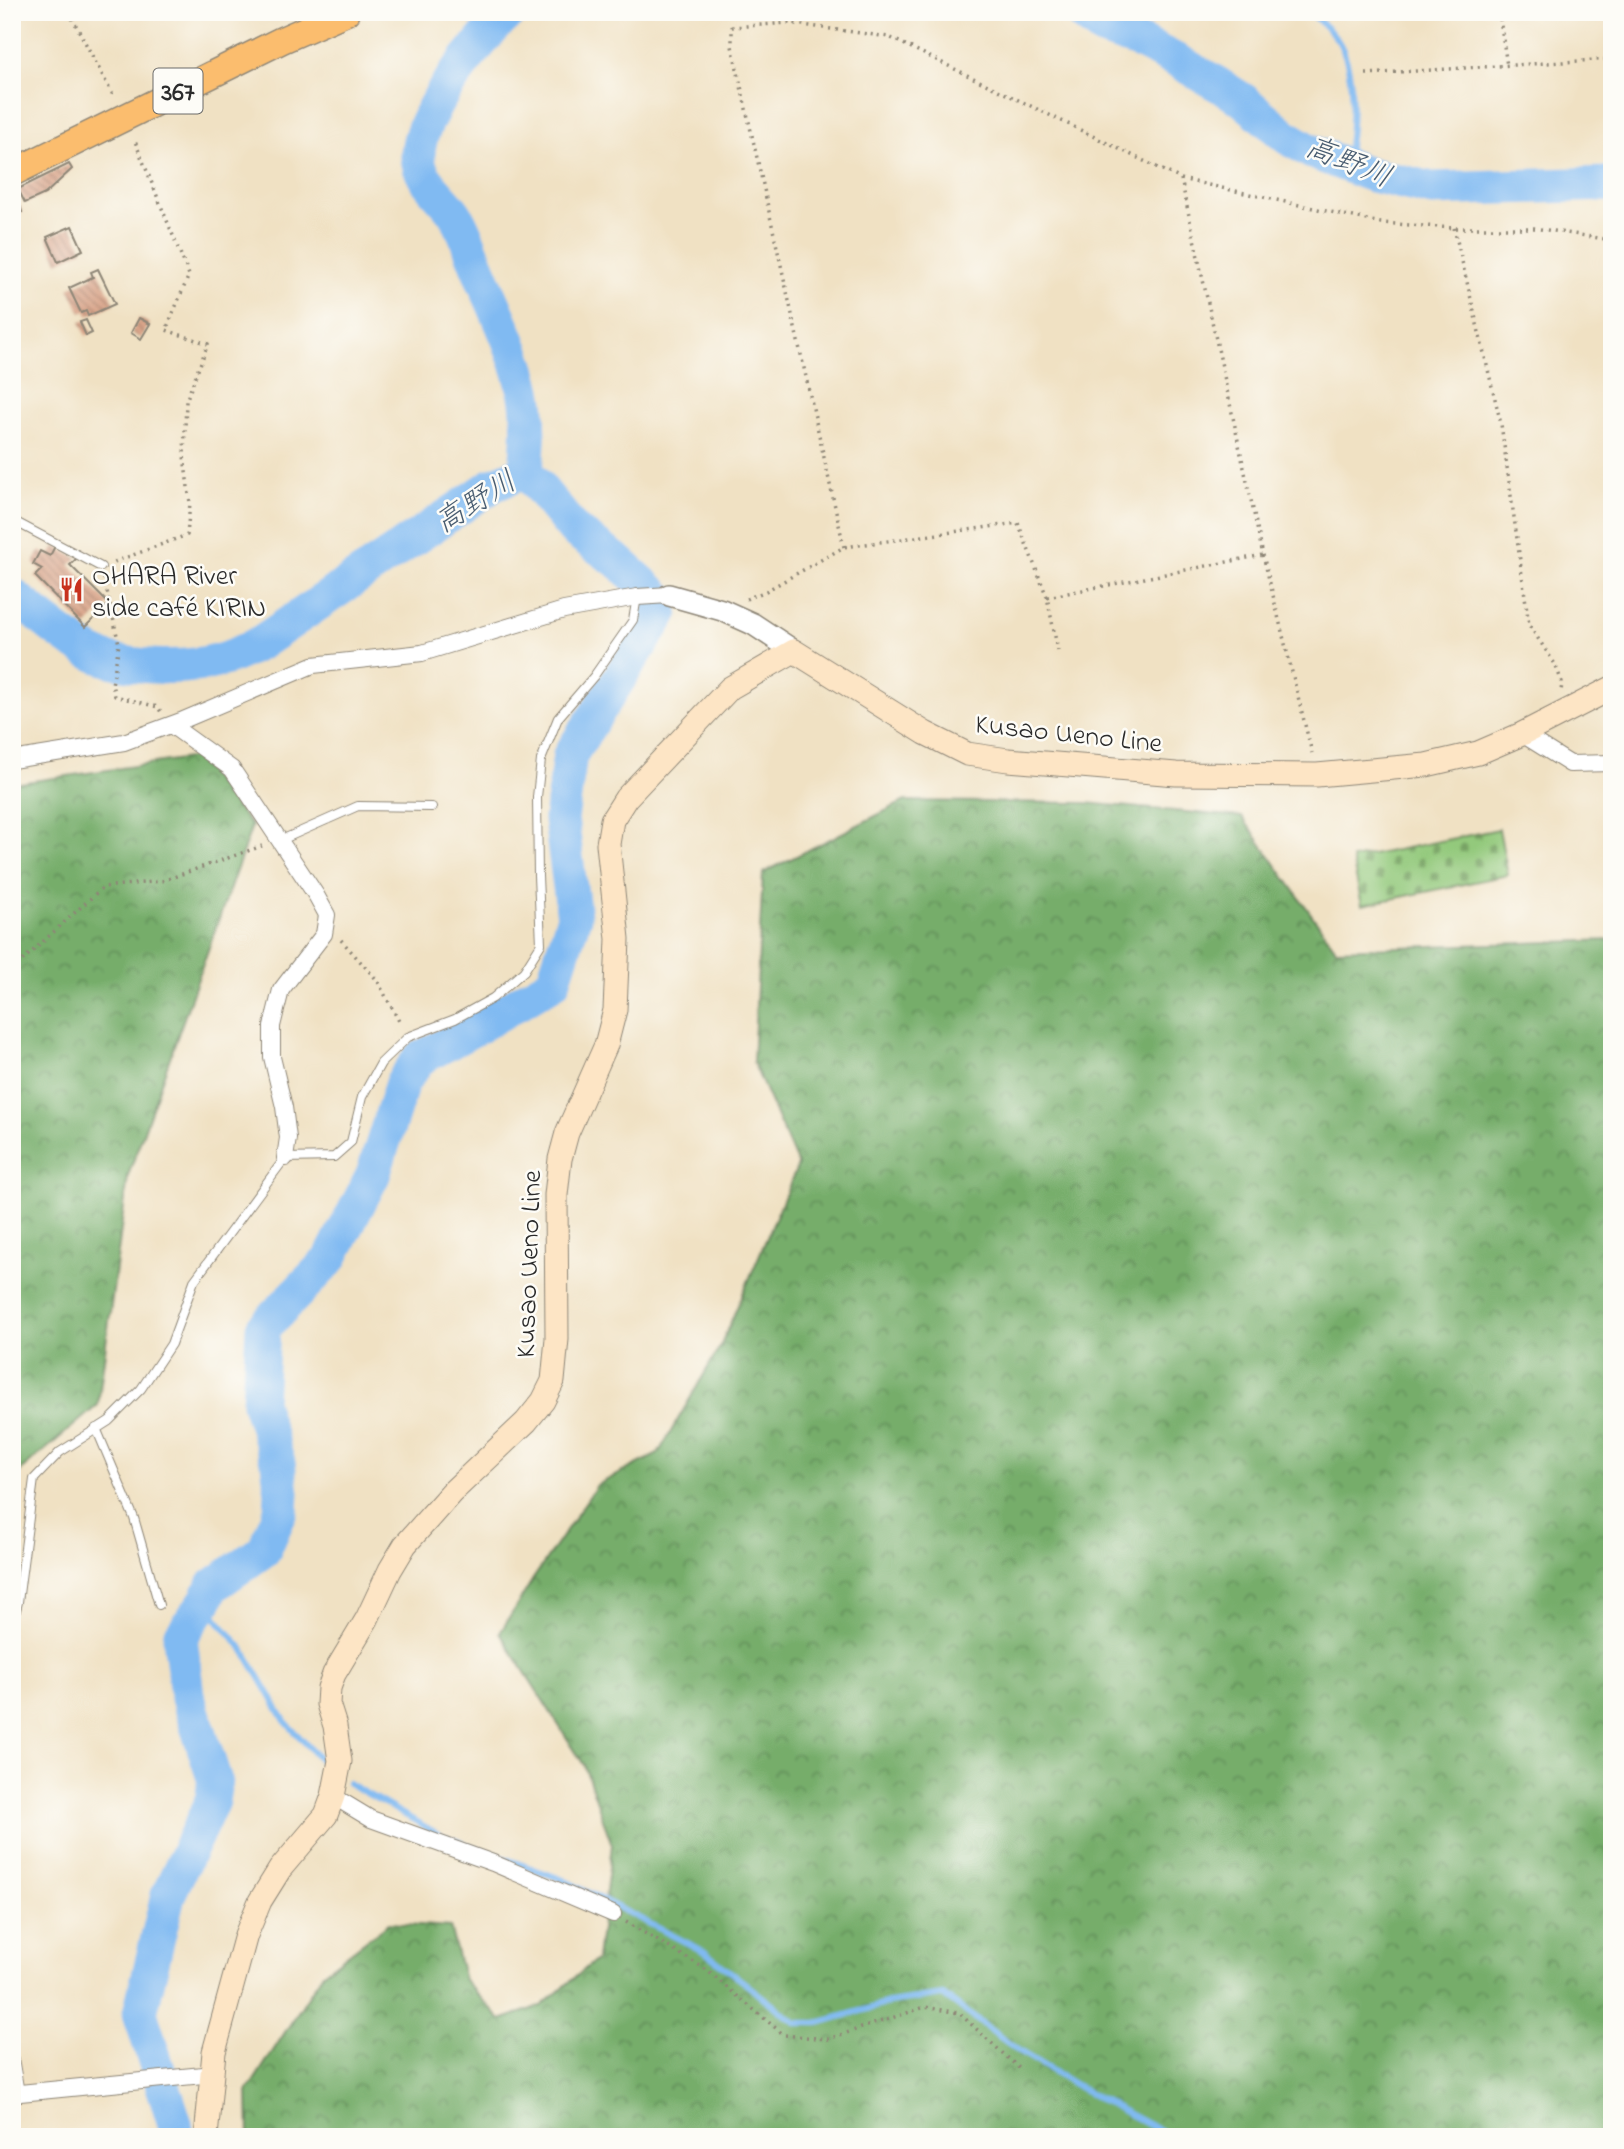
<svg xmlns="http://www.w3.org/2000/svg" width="1624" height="2149" font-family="'Indie Flower','Klee One',sans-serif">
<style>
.forest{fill:url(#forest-crowns);stroke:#506c4b;stroke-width:2}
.cemetery{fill:url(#cemetery-stones);stroke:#5f7a53;stroke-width:2}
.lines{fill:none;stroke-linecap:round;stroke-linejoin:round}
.stream{stroke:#80baf2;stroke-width:6}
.river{stroke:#80baf2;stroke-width:35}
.building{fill:url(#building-back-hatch)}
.service-casing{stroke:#8e8677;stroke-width:10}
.minor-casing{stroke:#8e8677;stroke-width:18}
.tertiary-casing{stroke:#8e8677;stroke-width:24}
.secondary-casing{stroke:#8e8677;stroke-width:25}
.trunk-casing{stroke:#8e8677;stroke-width:29}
.path{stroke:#8e8677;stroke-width:3.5;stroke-dasharray:2 5;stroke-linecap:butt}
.service{stroke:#fff;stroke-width:8}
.minor{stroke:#fff;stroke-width:16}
.tertiary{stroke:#fff;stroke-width:21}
.secondary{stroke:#fde5c5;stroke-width:23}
.trunk{stroke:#fbbd6e;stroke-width:26}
.labels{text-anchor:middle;stroke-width:5;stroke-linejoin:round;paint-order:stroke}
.shield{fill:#fdfcf7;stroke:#6a6a68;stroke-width:2}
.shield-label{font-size:26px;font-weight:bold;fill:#2b2b2b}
.poi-label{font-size:28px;fill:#2b2b2b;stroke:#fdfcf7;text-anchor:start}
.street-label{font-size:28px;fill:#2b2b2b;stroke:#fdfcf7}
.water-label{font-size:30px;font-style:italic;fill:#495d71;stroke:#fdfcf7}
</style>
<defs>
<pattern id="forest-crowns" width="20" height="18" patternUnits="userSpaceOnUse" patternTransform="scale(1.75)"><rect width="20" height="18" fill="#76ad6b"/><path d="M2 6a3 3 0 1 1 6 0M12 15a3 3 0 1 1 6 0" fill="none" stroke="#618d58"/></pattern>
<pattern id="cemetery-stones" width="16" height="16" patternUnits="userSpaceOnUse" patternTransform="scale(1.75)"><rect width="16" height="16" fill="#93c97b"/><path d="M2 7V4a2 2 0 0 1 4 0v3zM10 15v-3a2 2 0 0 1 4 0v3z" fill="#78a365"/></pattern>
<pattern id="building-back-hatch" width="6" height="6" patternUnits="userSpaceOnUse" patternTransform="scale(1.75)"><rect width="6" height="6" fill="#d9a489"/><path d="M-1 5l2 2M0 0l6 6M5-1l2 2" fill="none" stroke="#b08670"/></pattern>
</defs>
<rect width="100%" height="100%" fill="#fdfcf7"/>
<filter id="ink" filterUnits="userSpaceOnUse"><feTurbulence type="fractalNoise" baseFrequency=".0143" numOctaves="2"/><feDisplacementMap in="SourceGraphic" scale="14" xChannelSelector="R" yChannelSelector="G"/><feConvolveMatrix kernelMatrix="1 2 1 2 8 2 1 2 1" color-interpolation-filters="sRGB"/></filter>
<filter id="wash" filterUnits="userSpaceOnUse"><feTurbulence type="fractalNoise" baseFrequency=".00686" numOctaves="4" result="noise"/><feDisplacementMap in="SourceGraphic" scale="28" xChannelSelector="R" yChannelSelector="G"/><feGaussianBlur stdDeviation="1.57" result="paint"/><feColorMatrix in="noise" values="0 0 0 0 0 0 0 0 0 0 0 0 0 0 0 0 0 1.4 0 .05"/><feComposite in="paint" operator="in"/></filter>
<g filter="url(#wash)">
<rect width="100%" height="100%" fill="#f0e1c3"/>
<path class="forest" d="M195,757l57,69 -124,350 -30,229 -86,73v-694z
M905,801l181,2 156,14 94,132 276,-9v1197h-1363l-1,-47 75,-117 66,-50 61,4 14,53 37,40 40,-14 56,-47 15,-114 -28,-80 -84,-132 33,-54 64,-94 61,-31 63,-109 77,-180 -45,-103 10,-189z"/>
<path class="cemetery" d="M1499,829l9,46 -146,30 -10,-46z"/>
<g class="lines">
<path class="stream" d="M1310,12c9,10 24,20 30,32 17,31 12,89 6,123
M206,1600l10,18 27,31 42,72 44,48
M348,1783l92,52 124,45 141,72 91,71h22l71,-20 54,-8 76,56 70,42 83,44"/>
<path class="river" d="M510,12c-30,26 -94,104 -92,145 1,23 25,39 37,57 11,17 17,40 25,58 16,39 36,79 45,119 6,26 3,54 1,80
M1080,12l22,17 38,13 41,21 38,22 24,15 44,37 25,15 60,23 60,14 180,-5
M12,595c26,19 51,43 80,58 31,16 95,17 128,7 14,-3 27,-11 40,-17l233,-158 33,-14
M177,2137l-2,-13 -35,-111 28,-118 44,-94 3,-20 -28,-86 -7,-58 26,-37 7,-14 51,-36 17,-39 1,-18 -4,-30 -19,-60 4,-75 67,-69 43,-84 29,-92 17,-24 60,-33 74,-44 21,-65 -13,-98 9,-64 91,-142 -2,-15 -40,-36 -45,-32 -48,-59"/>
</g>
<g id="blocks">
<path class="building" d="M69,164l3,5 -27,25 -20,9 -7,-14z
M17,197l5,15 -10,3v-17z
M72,226l11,24 -25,12 -11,-25z
M98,269l17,35 -27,12 -2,-5 -5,2 -12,-25 24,-11 -2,-5z
M139,318l11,6 -9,15 -10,-6z
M86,320l6,13 -6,3 -6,-14z
M55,546l22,12 -7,7 39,39 -24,23 -50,-51 7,-7 -9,-5 7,-13 10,5z"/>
</g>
</g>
<g filter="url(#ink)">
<use href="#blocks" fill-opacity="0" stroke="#8e8677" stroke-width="2"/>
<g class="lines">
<defs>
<path id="service" d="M12,520l89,47
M279,841l79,-35 74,1
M96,1428l38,90 25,87
M12,1627l6,-25 16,-123 26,-27 49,-31 32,-32 30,-45 23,-63 91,-123 49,-1 17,-15 11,-45 19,-34 27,-26 47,-18 38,-21 31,-27 17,-27 -3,-68 -1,-79 4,-37 17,-42 36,-42 39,-56 4,-23
M12,1821l5,48 -5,16
M12,2046l8,47 -8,2"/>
<path id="minor" d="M171,725l61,44 84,126 11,20 -3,19 -43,56 -9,36v31l12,50 4,31 -3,20
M1522,734l48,30 42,-1
M12,760l112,-18 57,-21 132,-56 109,-12 142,-43 73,-13 32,-2
M333,1796l38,23 122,44 120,51
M20,2093l193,-19"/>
<path id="tertiary" d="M669,595l53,15 31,14 41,27"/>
<path id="secondary" d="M206,2137l8,-85 32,-117 14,-34 20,-32 46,-54 7,-19 7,-35 -5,-35 -7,-22 1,-16 5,-14 33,-55 23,-49 15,-25 46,-52 75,-71 17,-21 10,-20 4,-42 -1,-144 4,-36 7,-26 39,-88 9,-35 3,-71 -10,-95 4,-24 14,-22 104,-110 64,-37 131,82 42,21 41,6 168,14 141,1 109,-10 52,-12 44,-19 90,-46"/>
<path id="trunk" d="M12,173l270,-133 64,-28"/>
</defs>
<use href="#service" class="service-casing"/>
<use href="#minor" class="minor-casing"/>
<use href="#tertiary" class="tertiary-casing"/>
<use href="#secondary" class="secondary-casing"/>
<use href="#trunk" class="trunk-casing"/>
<path class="path" d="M69,12l45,85
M1499,12l8,54
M1366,74l246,-15
M1181,179l200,44 73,5h80l78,12
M1454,228l47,196 28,201 26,39 7,18 -1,10
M844,547l-112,-501v-19l56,-4 101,14 292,142 82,376 49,198
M114,562l73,-27 3,-32 -6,-47 2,-55 22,-57 -42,-14 23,-55 -55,-136
M104,578l15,66 -7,41 3,11 43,11 3,5
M1047,597l216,-42
M746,599l20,-8 78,-44 174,-24 29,74 11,54
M341,940l36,40 24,45
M12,970l91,-83 59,-6 100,-35
M626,1922l78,46 80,67 44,4 97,-32 34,6 62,57"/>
<use href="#service" class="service"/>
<use href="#minor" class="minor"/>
<use href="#tertiary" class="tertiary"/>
<use href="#secondary" class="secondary"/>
<use href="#trunk" class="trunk"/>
</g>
</g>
<defs>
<symbol id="restaurant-bare" viewBox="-9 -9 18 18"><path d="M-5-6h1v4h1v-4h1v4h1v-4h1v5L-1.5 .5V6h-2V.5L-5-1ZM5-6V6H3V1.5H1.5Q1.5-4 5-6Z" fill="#c8321e" stroke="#fdfcf7" stroke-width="2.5" paint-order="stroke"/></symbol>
</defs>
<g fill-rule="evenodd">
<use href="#restaurant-bare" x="54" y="572" width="35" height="35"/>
</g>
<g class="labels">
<rect class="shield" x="153.5" y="68.5" width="49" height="45" rx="5"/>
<g class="shield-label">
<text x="178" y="100">367</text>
</g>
<g class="poi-label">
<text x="92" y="584">OHARA River<tspan x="92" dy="32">side café KIRIN</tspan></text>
</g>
<g class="street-label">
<text transform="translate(1069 732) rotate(6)" y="10">Kusao Ueno Line</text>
<text transform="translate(527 1264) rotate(-88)" y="10">Kusao Ueno Line</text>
</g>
<g class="water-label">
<text transform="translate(1349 161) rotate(22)" y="10">高野川</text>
<text transform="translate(475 501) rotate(-32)" y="10">高野川</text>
</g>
</g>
<rect width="1624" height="2149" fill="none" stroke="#fdfcf7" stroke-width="42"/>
</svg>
